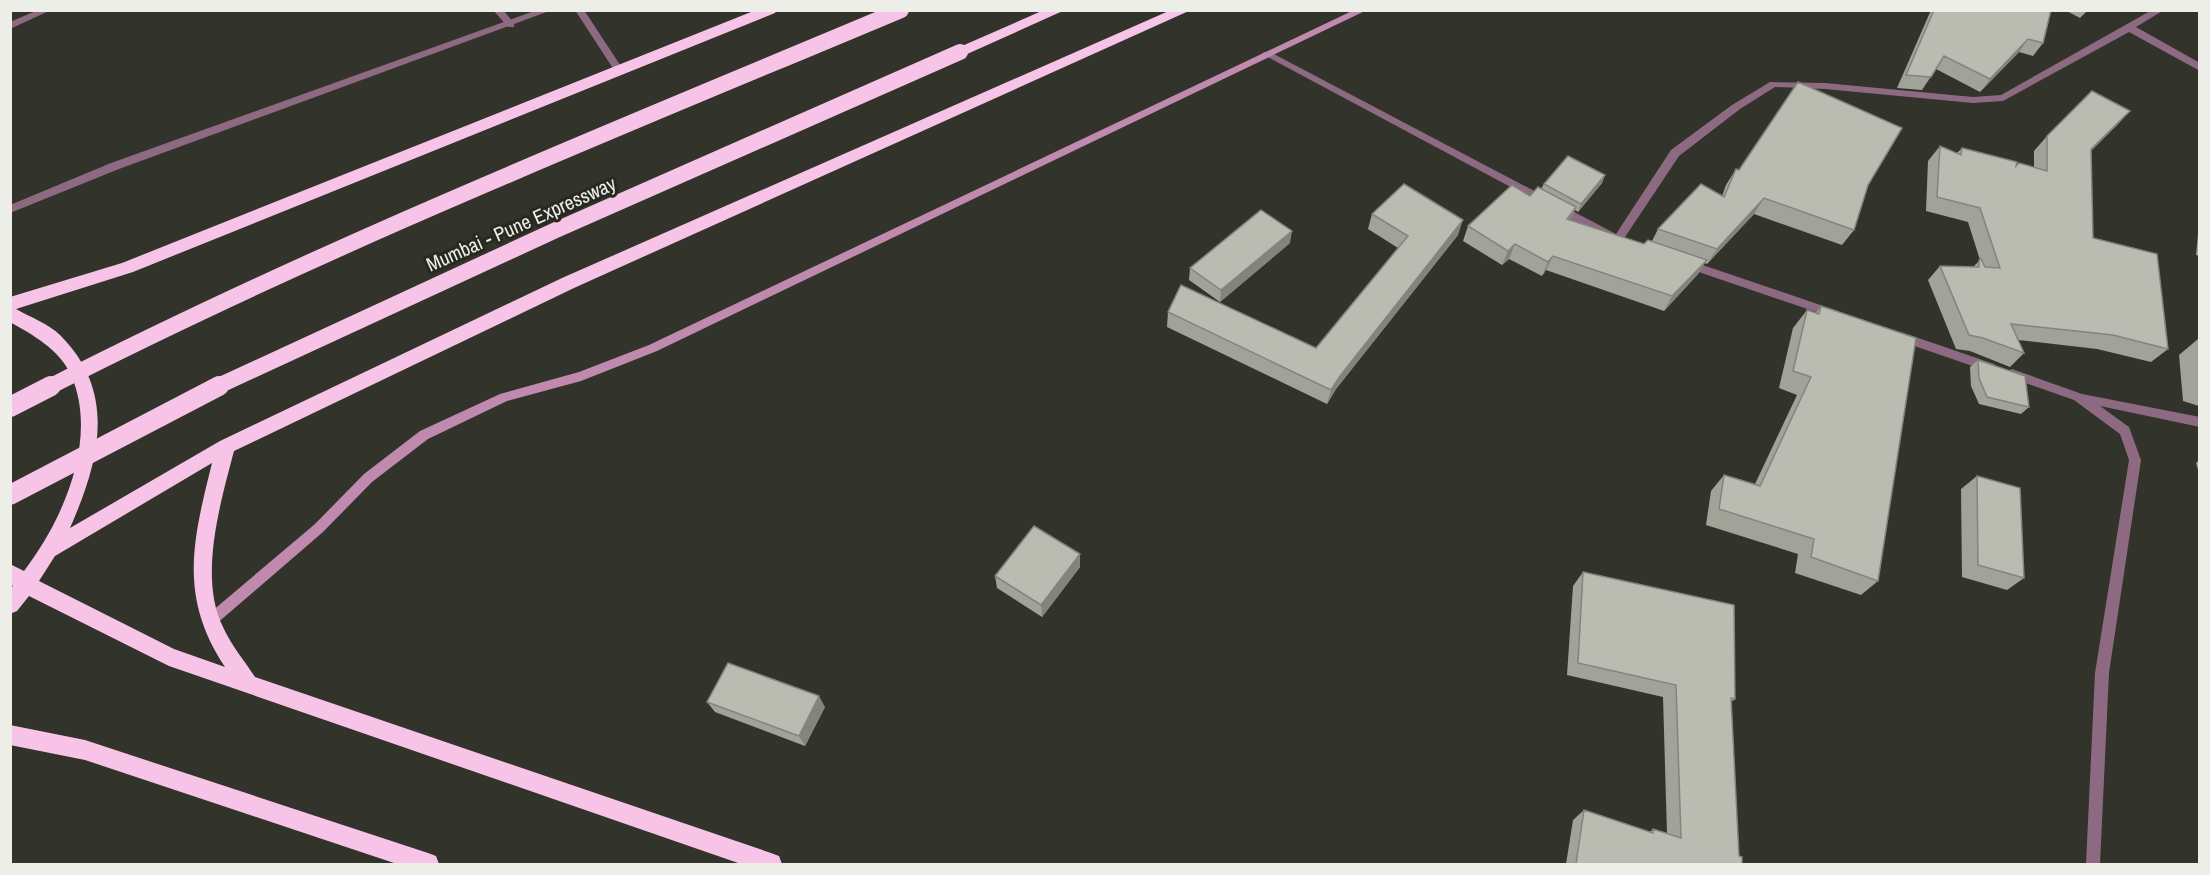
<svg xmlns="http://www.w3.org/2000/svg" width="2210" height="875" font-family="'Archivo Narrow',sans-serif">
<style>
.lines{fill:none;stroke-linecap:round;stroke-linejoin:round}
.lane{fill:#8d6a82;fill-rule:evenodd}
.street{fill:#8d6a82;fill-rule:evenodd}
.secondary{fill:#c089ae;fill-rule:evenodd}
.highway{fill:#f7c3e6;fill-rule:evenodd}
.highway-bridge-far1{stroke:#f7c3e6;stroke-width:16}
.highway-bridge{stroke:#f7c3e6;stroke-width:20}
.wall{fill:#a1a298}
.shaded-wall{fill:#83847c}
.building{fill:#bbbcb1;stroke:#83847c;stroke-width:1.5}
.labels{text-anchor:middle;stroke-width:6;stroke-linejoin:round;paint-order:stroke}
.street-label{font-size:20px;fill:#edeee8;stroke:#282920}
</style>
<rect width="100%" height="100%" fill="#32332a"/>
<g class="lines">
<path class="lane" d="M38,10h13l-41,19v-7z
M493,10h10l11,13v4h-6z
M575,10h9l40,61 -2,2h-6z"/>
<path class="street" d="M537,10h15l-433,159 -109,44v-8l101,-42z
M2152,10h12l-28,17 64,36v8l-71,-39 -126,69 -30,2 -148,-14 -50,-2 -35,22 -61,47 -58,87 -4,1 -355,-190 2,-2h6l346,182 55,-84 61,-45 38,-23 55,1 148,14 28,-2z
M1685,259l153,52 2,3 -6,4 -153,-52 -1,-3z
M1901,332l93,32 2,3 -2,3 -4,2 -93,-32 -2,-3z
M2012,369l70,25 118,23v10l-100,-21 29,21 12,33 -32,213 -9,191h-14l9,-191 34,-213 -9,-26 -46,-34 -66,-23 -2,-3 2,-3z"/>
<path class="secondary" d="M1354,10h13l-710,341 -76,30 -74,20 -79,38 -56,43 -49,50 -108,93 -5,2 -5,-2 -2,-4 2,-4 110,-93 49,-50 56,-43 80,-37 79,-22 70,-27z"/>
<path class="highway" d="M756,10h21l-2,3 -642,259 -117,37c14,8 33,15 44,26 58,58 39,127 10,193l150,-87 342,-163 609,-268h20l-617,278 -340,163c-13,50 -36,126 -11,176 8,18 21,33 32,50l516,176 8,3 3,8h-41l-572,-198 -140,-70 -12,15 -7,3v-25l3,-3 -3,-2v-20l14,7c39,-51 75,-132 47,-196 -12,-26 -38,-40 -61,-53v-25l112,-34zM212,463c-19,77 -34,133 13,204l-51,-18 -135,-68 16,-25z
M1044,10h21l-100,45 -5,2 -7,-5 2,-3z
M10,725l75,15 343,113 8,3 3,8h-42l-312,-104 -75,-15z"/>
<path class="highway-bridge-far1" d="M49,387c276,-141 566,-257 852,-377
M216,387l340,-157 404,-178"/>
<path class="highway-bridge" d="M10,407l41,-21
M10,495l209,-109"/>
</g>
<path class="wall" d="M1931,10h120l-8,33 -10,13 -14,-4 -39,40 -44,-23 -14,21 -25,-2z
M2065,10h23l-8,8z
M2130,111l-14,15 -25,25 2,87 75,111 -17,13 -54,-13 -79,-9 6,13 -14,14 -40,-16 -14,-2 -28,-69 12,-14 33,1 7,-7 -12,-38 -42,-11 2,-50 12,-15 17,7 5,-5 54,18 18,1v-16l13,-15z
M1736,169l132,16 -14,45 -12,15 -88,-31 -47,50 -2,-1 -7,11 -34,37 -118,-41 -4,6 -33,-17 -7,6 -39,-24 5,-15 62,-30 11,-7 3,-5 61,-9 -3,8 -24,29 -3,-2 -5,10 74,24 8,-3 6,-12 64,-33 4,-11z
M1372,214l86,21 -122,154 -9,15 -160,-77 1,-15 148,36 82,-100 -30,-19z
M2199,224v32l-3,-1z
M1290,243l-70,59 -31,-22 1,-12z
M1821,306l57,275 -17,14 -66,-22 3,-19 -92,-29 5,-34 13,-16 31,9 42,-89 -18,-7 14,-60 14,-18 9,3z
M2198,339l1,1v66l-16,-5 -4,-46z
M1978,360l51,47 -8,7 -42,-10 -8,-18 -1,-19z
M2199,460v13l-3,-10z
M1977,476l47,102 -17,12 -45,-13 -1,-88z
M1080,554v13l-38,50 -45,-29 -2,-12z
M1583,572l152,127 -4,3 8,154 3,8h-176l7,-44 11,-10 66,22 3,-3 14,5 -4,-137 -96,-22 6,-89z
M707,702l118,5 -20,39 -90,-34z"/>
<path class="shaded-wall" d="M2028,39l-9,13 -39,40 10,-13z
M2130,111l-14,15 -39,38 14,-15z
M1605,175l-3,8 -24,29 3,-8z
M1764,198l-10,16 -47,50 10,-15z
M1576,207l-7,15 -2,-3z
M1463,220l-5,15 -122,154 -9,15 4,-14 9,-14z
M1292,231l-2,12 -70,59 1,-12z
M1515,244l-6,15 -7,6 6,-14z
M1553,256l-7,14 -4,6 6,-14z
M1707,260l-9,14 -34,37 8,-15z
M1080,554v13l-38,50 -1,-12z
M819,696l6,11 -20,39 -6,-10z"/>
<path class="building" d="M1934,10h117l-8,33 -15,-4 -38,40 -46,-23 -13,21 -25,-2z
M1798,82l104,46 -34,57 -14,45 -90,-32 -47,51 -59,-20 43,-45 23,13 12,-28 3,1z
M2092,91l38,20 -39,38 2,89 64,16 11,95 -55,-14 -102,-11 13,29 -41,-15 -14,-3 -29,-69 39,1v-7l2,-1 4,8 15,1 -20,-60 -43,-11 3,-51 21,9 1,-7 55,14 -1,4 3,-3 28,8v-35z
M1568,156l37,19 -24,29 -37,-20z
M1404,184l59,36 -123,156 -9,14 -163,-78 13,-27 135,63 92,-112 -36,-22z
M1512,185l18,11 8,-9 38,20 -9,12 77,25 4,-4 59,20 -35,36 -119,-40 -5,6 -33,-18 -7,7 -40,-25z
M1261,210l31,21 -71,59 -31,-22z
M1821,306l95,32 -38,243 -67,-24 3,-18 -95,-30 5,-34 36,11 51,-109 -18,-6 14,-61 12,4z
M1978,360l47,16 4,31 -42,-10 -8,-19z
M1977,476l43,12 4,90 -46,-13z
M1034,526l46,28 -39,51 -46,-29z
M1583,572l151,33 1,94 -4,-1 8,158 3,1v7h-166l8,-54 69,23v-4l28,9 -5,-153 -98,-22z
M728,663l91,33 -20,40 -92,-34z"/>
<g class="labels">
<g class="street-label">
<text transform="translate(521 224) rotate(-24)" y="7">Mumbai - Pune Expressway</text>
</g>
</g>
<rect width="2210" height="875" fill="none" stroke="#edeee8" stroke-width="24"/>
</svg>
